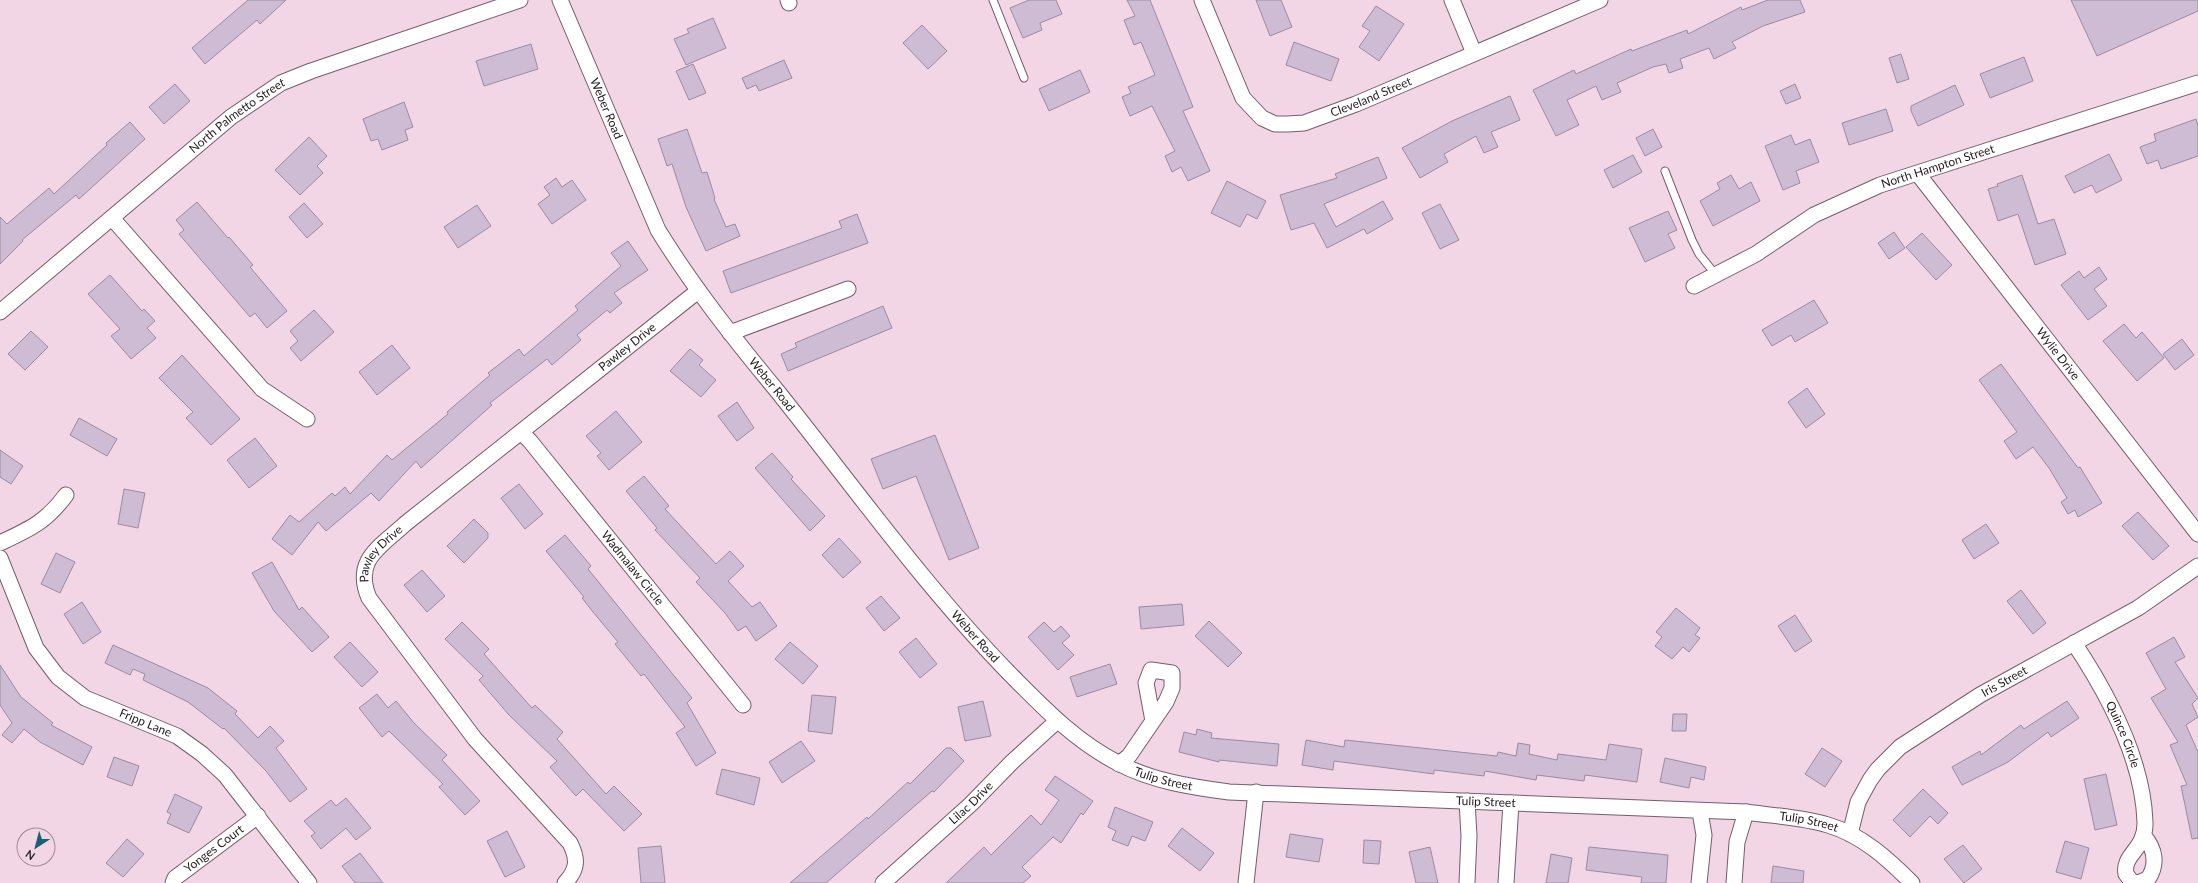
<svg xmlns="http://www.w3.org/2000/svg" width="2198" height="883" font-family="Lato,sans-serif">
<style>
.building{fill:#cdbcd3;stroke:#9b8ba1}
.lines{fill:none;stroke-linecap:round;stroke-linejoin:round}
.lane-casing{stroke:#755d6b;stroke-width:9}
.street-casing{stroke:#755d6b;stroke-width:17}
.lane{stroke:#fff;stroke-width:7}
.street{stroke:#fff;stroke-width:15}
.labels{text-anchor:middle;stroke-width:3;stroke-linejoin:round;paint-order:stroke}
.street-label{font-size:12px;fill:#241a20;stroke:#f2d6e6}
</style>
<rect width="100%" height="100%" fill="#f2d6e6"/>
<path class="building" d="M248,0h38l-26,24 -3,-4 -52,44 -13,-16z
M1029,0h27l6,14 -22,9 2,7 -19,8 -13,-30z
M1127,0h23l43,107 -10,4 27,60 -22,10 -7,-14 -9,5 -7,-16 10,-5 -23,-45 -22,10 -8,-19 9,-4 -3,-6 27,-12 -14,-33 -7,3 -10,-25 11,-4z
M1256,0h25l11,27 -22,9z
M1768,0h32l5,12 -42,14 -31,16 4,6 -22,11 -5,-11 -29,11 3,9 -14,5 -3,-9 -13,3 -36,16 4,9 -19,8 -6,-14 -29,14 12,25 -23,11 -23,-46 41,-20 2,4 55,-25 1,2 55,-21 1,4 53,-27 1,3z
M2071,0h127v11l-101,45z
M1376,6l28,18 -25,37 -20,-14 11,-16 -8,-5z
M713,18l13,30 -40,17 -12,-26 15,-6 -2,-4z
M922,25l25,26 -19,18 -25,-26z
M1294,42l45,17 -8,22 -45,-16z
M531,44l7,25 -54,17 -8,-25z
M1901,54l8,25 -12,4 -8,-25z
M2024,57l9,24 -43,17 -10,-24z
M784,60l8,18 -33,13 -3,-6 -9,4 -5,-11z
M693,64l13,29 -17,7 -13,-29z
M1080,70l10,22 -41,19 -10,-22z
M175,84l15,17 -26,23 -15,-17z
M1795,84l6,14 -15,6 -6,-13z
M1955,85l9,20 -46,21 -7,-15v-5z
M1510,96l10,24 -29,12 7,15 -14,6 -8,-17 -32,18 4,8 -28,16 -18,-30 50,-27z
M404,102l9,25 -8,3 3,10 -26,10 -4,-11 -7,2 -8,-22z
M1886,109l7,22 -44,14 -7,-22z
M2196,119l2,7v30l-37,13 -3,-9 -11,4 -7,-17 16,-6 -2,-7z
M130,122l15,17 -66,60 -3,-4 -54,45 1,1 -23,23v-47l7,7 42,-36 5,6 53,-49 -1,-2z
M687,129l15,44 5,-1 8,26 -1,1 12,28 9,-3 5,12 -34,15 -20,-44 -14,-43 -5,2 -9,-27z
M1653,129l9,18 -17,9 -9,-18z
M1791,135l4,10 15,-6 9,23 -23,9 4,12 -17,7 -18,-44z
M309,137l18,19 -10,10 6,7 -23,22 -25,-25z
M2109,154l13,26 -26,13 -4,-8 -18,8 -9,-17z
M1633,155l9,17 -29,16 -9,-18z
M1378,157l9,21 -63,26 12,23 47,-26 10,18 -26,15 -3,-5 -37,19 -13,-25 -23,7 -11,-35 57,-17 -2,-4z
M1731,175l8,14 12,-7 9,19 -47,25 -13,-25 20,-12 -3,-6z
M2022,175l16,49 16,-5 12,35 -31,11 -17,-51 -20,7 -10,-32 10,-3 -1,-2z
M556,178l6,9 10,-7 14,20 -34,24 -14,-20 12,-9 -6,-8z
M1227,181l39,20 -9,18 -10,-5 -7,13 -29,-14z
M197,202l31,36 1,-1 24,28 -3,2 37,44 -20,17 -12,-15 -5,4 -71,-83 5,-4 -8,-10z
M304,203l19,21 -16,14 -18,-21z
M1440,204l19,36 -19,9 -18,-36z
M477,205l14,21 -33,22 -14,-21z
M1668,211l9,19 -9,4 7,14 -30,14 -16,-34z
M857,214l11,29 -137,50 -8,-22 119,-43 -3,-7z
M1894,232l11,16 -16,11 -11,-16z
M1922,233l30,32 -16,15 -30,-33z
M628,241l20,29 -34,23 8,10 -12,10 -3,-3 -30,25 4,5 -29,25 -5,-6 -57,44 2,2 -71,63 -5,-7 -37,40 -8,-8 -45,38 -8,-9 -26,33 -20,-16 18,-24 9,7 33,-29 3,3 10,-9 5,7 37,-39 5,5 56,-46 -1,-2 43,-37 -2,-2 31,-24 5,7 54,-46 -3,-4 46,-40 -10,-13z
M2099,267l8,12 -13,10 13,17 -19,14 -27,-35 18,-14 5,7z
M110,275l32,36 2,-2 11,12 -8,7 9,10 -25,21 -20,-23 9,-7 -32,-35z
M1814,300l14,23 -33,19 -4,-7 -19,11 -10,-16z
M883,306l9,22 -104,43 -7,-17 16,-7 -2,-4z
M314,310l20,22 -33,29 -11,-13 8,-7 -8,-10z
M2124,324l12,14 6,-6 22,26 -27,23 -34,-40z
M31,331l17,16 -23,23 -17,-16z
M2182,339l12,16 -19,15 -12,-16z
M392,345l18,23 -33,27 -18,-23z
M690,349l13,11 -4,5 17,15 -15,17 -31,-26z
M182,355l58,64 -29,26 -25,-27 7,-6 -34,-34z
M2001,364l77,104 2,-1 22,36 -24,14 -3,-7 -7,4 -7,-12 6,-4 -18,-30 -16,-21 -17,12 -12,-18 13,-9 -38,-52z
M1807,388l18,26 -19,14 -18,-26z
M737,402l17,26 -17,13 -19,-25z
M616,411l26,31 -33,28 -12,-14 4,-3 -15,-17z
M79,418l38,21 -10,17 -37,-21z
M935,435l44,113 -30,12 -33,-84 -33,13 -12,-30z
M255,438l22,28 -28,22 -22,-28z
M0,450l23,16 -12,18 -11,-7z
M772,453l21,24 -2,2 34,37 -15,15 -55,-63z
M644,476l25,30 -4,3 51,55 14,-13 14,15 -16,15 24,26 8,-5 17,24 -21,15 -10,-15 -8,5 -13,-18 -29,-31 4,-4 -45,-48 2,-2 -31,-37z
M519,484l24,30 -18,15 -24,-31z
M124,489l21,4 -7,35 -20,-4z
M2138,512l31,34 -16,14 -31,-34z
M474,519l14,14v5l-24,25 -17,-17z
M1986,524l13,19 -25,16 -12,-19z
M565,535l26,31 -3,3 104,129 -5,5 29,50 -20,13 -20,-33 9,-6 -41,-53 -3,2 -26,-32 3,-2 -25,-30 -11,-14 2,-1 -38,-46z
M839,538l22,24 -18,16 -21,-23z
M56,553l19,9 -15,31 -19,-9z
M272,562l27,48 3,-3 27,30 -17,15 -38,-41 -22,-38z
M422,570l23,26 -18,16 -23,-27z
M2021,590l25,33 -13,11 -26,-33z
M881,596l19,22 -16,13 -18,-23z
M82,602l19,30 -18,12 -19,-30z
M1182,604l2,21 -43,4 -2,-22z
M1676,608l24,20 -5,7 5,3 -11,14 -6,-5 -11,12 -17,-13 7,-9 -6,-5z
M1795,615l17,26 -17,11 -17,-26z
M1209,621l33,32 -14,14 -33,-31z
M462,622l27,27 -5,5 48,54 3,-3 28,27 -6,7 49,55 8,-8 28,28 -18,17 -41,-42 -7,7 -26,-29 7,-6 -48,-46 -30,-35 4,-4 -38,-37z
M1044,622l10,10 7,-6 9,10 -8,7 12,12 -16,15 -30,-33z
M2174,637l11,20 -10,5 23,36 -6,6 6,13 -12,8 12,27v86l-6,1 -11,-53 6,-1 -17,-40 8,-3 -27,-44 15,-9 -20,-36z
M916,638l21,26 -17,14 -21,-26z
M350,642l28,30 -16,15 -28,-30z
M790,642l28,24 -15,18 -28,-25z
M113,645l95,43 29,23 -2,3 23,24 12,-12 14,15 -8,7 31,41 -17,13 -24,-31 -42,-43 -1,1 -35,-27 -45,-22 2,-6 -12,-5 -3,6 -25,-12z
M1110,664l7,20 -40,13 -7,-20z
M0,665l21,32 32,26 -2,2 41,22 -9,18 -43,-23 -16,-13 -12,14 -10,-8 10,-12 -12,-18z
M377,694l11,14 8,-7 18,22 33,32 -5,5 38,41 -15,14 -26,-28 4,-3 -54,-53 -7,6 -23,-29z
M812,695l24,2 -4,37 -24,-3z
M983,701l8,35 -26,5 -7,-34z
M2067,701l12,17 -28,19 -3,-5 -40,30 -46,23 -10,-18 28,-16 1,4 40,-30 3,4z
M1673,714h14l-1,17h-14z
M1197,729l15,4 -1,5 68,6 -2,22 -58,-6v2l-40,-10 5,-20 12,3z
M1306,740l38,7 1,-7 152,16 1,-4 18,4 2,-13 12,2 -1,9 28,6 1,-6 48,6 3,-16 33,5 -5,33 -52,-7 -1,6 -47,-6 -1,5 -51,-9 -1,5 -50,-6v4l-100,-13 -1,9 -31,-5z
M801,741l14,20 -33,22 -13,-21z
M946,748h5l13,13 -30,31 -2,-1 -106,92h-36l77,-66 1,2 40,-37 2,2z
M1822,748l20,13 -17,26 -20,-13z
M114,757l25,9 -7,20 -25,-9z
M1665,758l41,9 -2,13 -13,-3 -2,11 -29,-6z
M722,769l38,9 -6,27 -38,-11z
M2106,774l11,51 -22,5 -11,-51z
M1055,776l38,25 -10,14 -2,-2 -20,30 -8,-6 -31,30 9,9 -8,7h-77l38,-36 7,8 40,-40 10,10 18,-25 -14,-10z
M1923,789l25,24 -10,11 -8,-8 -20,21 -17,-17z
M175,794l27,13 -13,26 -22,-10 4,-9 -4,-2z
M346,798l25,30 -15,12 -10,-12 -25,21 -10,-13 4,-3 -11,-12 27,-21 5,6z
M1115,807l38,15 -8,19 -13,-5 -4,10 -16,-6 4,-9 -8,-4z
M1182,828l32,25 -14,18 -32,-25z
M507,831l18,36 -20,10 -18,-36z
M1290,834l33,5 -4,23 -33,-5z
M127,839l17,15 -21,23 -17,-14z
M1364,840l17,1 -2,23 -16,-1z
M2065,841l24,7 -8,31 -25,-7z
M1963,845l19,24 -18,14 -20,-24z
M661,846l4,37h-24l-3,-35z
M1430,847l8,36h-22l-7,-31z
M1589,847l79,8 -2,28h-25l1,-6 -56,-7z
M360,853l23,30h-28l-13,-17z
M1551,854l21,4 -4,25h-22z
M1773,866l31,5 -1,12h-32z"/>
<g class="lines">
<defs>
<path id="lane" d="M993,0l31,78
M1665,171l27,69 7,14 17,21"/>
<g id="street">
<path id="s1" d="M560,0l98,230c35,57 77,110 120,162 76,95 147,195 232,282 34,34 65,67 108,89 34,18 73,24 111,29l517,20c27,4 56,5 82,13 34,10 60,34 84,58"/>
<path d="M788,0l1,3"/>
<path id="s2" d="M1202,0l41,98 19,20 13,6h13l16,-1 52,-19 244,-104"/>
<path d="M1452,0l22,53"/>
<path id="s3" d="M1918,174l280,360"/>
<path d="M112,218l150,171 45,30"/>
<path id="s4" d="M1694,286l62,-32 58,-39 66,-30 318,-102"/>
<path id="s5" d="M0,312l231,-195 50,-34 30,-12 209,-71"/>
<path d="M730,333l118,-44"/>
<path id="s6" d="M521,432l9,9 213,264"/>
<path d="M0,543c30,-14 46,-21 66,-48"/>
<path id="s7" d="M0,558l36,90 22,29 27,21 92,38 25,18 23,21 84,108"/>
<path id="s8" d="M2074,643c34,51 69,117 71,179 1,28 -23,32 -19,52l6,8 6,1 10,-4c10,-15 7,-30 -4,-43"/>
<path d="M1119,764l10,-8 37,-54 6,-14v-15l-21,-3 -5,13 7,38"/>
<path id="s9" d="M1850,834l8,-32 12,-22 8,-11 22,-22 80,-52 158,-87 60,-42"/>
<path id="s10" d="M173,883l2,-5 83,-62"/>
<path id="s11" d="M565,883c13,-14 13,-24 5,-40l-95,-104 -106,-141c-16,-38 11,-51 36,-74l293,-233"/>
<path id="s12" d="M883,883l88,-79 41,-42 45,-41"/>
<path d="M1246,883l10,-91"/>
<path d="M1467,883l2,-47 -2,-35"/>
<path d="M1506,883l5,-80"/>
<path d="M1699,883l5,-48 -4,-23"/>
<path d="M1734,883l3,-41 9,-30"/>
</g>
</defs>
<use href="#lane" class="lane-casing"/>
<use href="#street" class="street-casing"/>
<use href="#lane" class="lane"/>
<use href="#street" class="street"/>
</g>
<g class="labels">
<g class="street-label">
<text dy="4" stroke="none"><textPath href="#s2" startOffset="249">Cleveland Street</textPath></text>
<text dy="4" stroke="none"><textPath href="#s1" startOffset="118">Weber Road</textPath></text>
<text dy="4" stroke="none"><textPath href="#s5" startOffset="308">North Palmetto Street</textPath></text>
<text dy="4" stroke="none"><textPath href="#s4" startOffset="273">North Hampton Street</textPath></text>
<text dy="4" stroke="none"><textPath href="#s11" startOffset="736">Pawley Drive</textPath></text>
<text dy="4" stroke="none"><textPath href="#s3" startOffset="228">Wylie Drive</textPath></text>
<text dy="4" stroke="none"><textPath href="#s1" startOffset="442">Weber Road</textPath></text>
<text dy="4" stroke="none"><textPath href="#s11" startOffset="412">Pawley Drive</textPath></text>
<text dy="4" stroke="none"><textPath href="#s6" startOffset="176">Wadmalaw Circle</textPath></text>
<text dy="4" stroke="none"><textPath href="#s1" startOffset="766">Weber Road</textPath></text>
<text dy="4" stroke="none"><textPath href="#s9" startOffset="226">Iris Street</textPath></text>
<text dy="4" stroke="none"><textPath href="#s7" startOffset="233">Fripp Lane</textPath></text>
<text dy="4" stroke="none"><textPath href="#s8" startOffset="104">Quince Circle</textPath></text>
<text dy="4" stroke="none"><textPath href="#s1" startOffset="1006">Tulip Street</textPath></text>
<text dy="4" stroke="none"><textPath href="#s1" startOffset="1330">Tulip Street</textPath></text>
<text dy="4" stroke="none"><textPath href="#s12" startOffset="119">Lilac Drive</textPath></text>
<text dy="4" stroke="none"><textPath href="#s1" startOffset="1654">Tulip Street</textPath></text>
<text dy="4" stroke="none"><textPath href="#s10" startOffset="54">Yonges Court</textPath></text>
</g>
</g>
<g transform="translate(36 847) rotate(216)"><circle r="19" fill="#f2d6e6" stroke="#a08b97"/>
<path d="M0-3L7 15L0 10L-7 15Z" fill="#196070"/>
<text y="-6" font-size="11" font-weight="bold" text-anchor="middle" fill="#241a20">N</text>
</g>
</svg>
